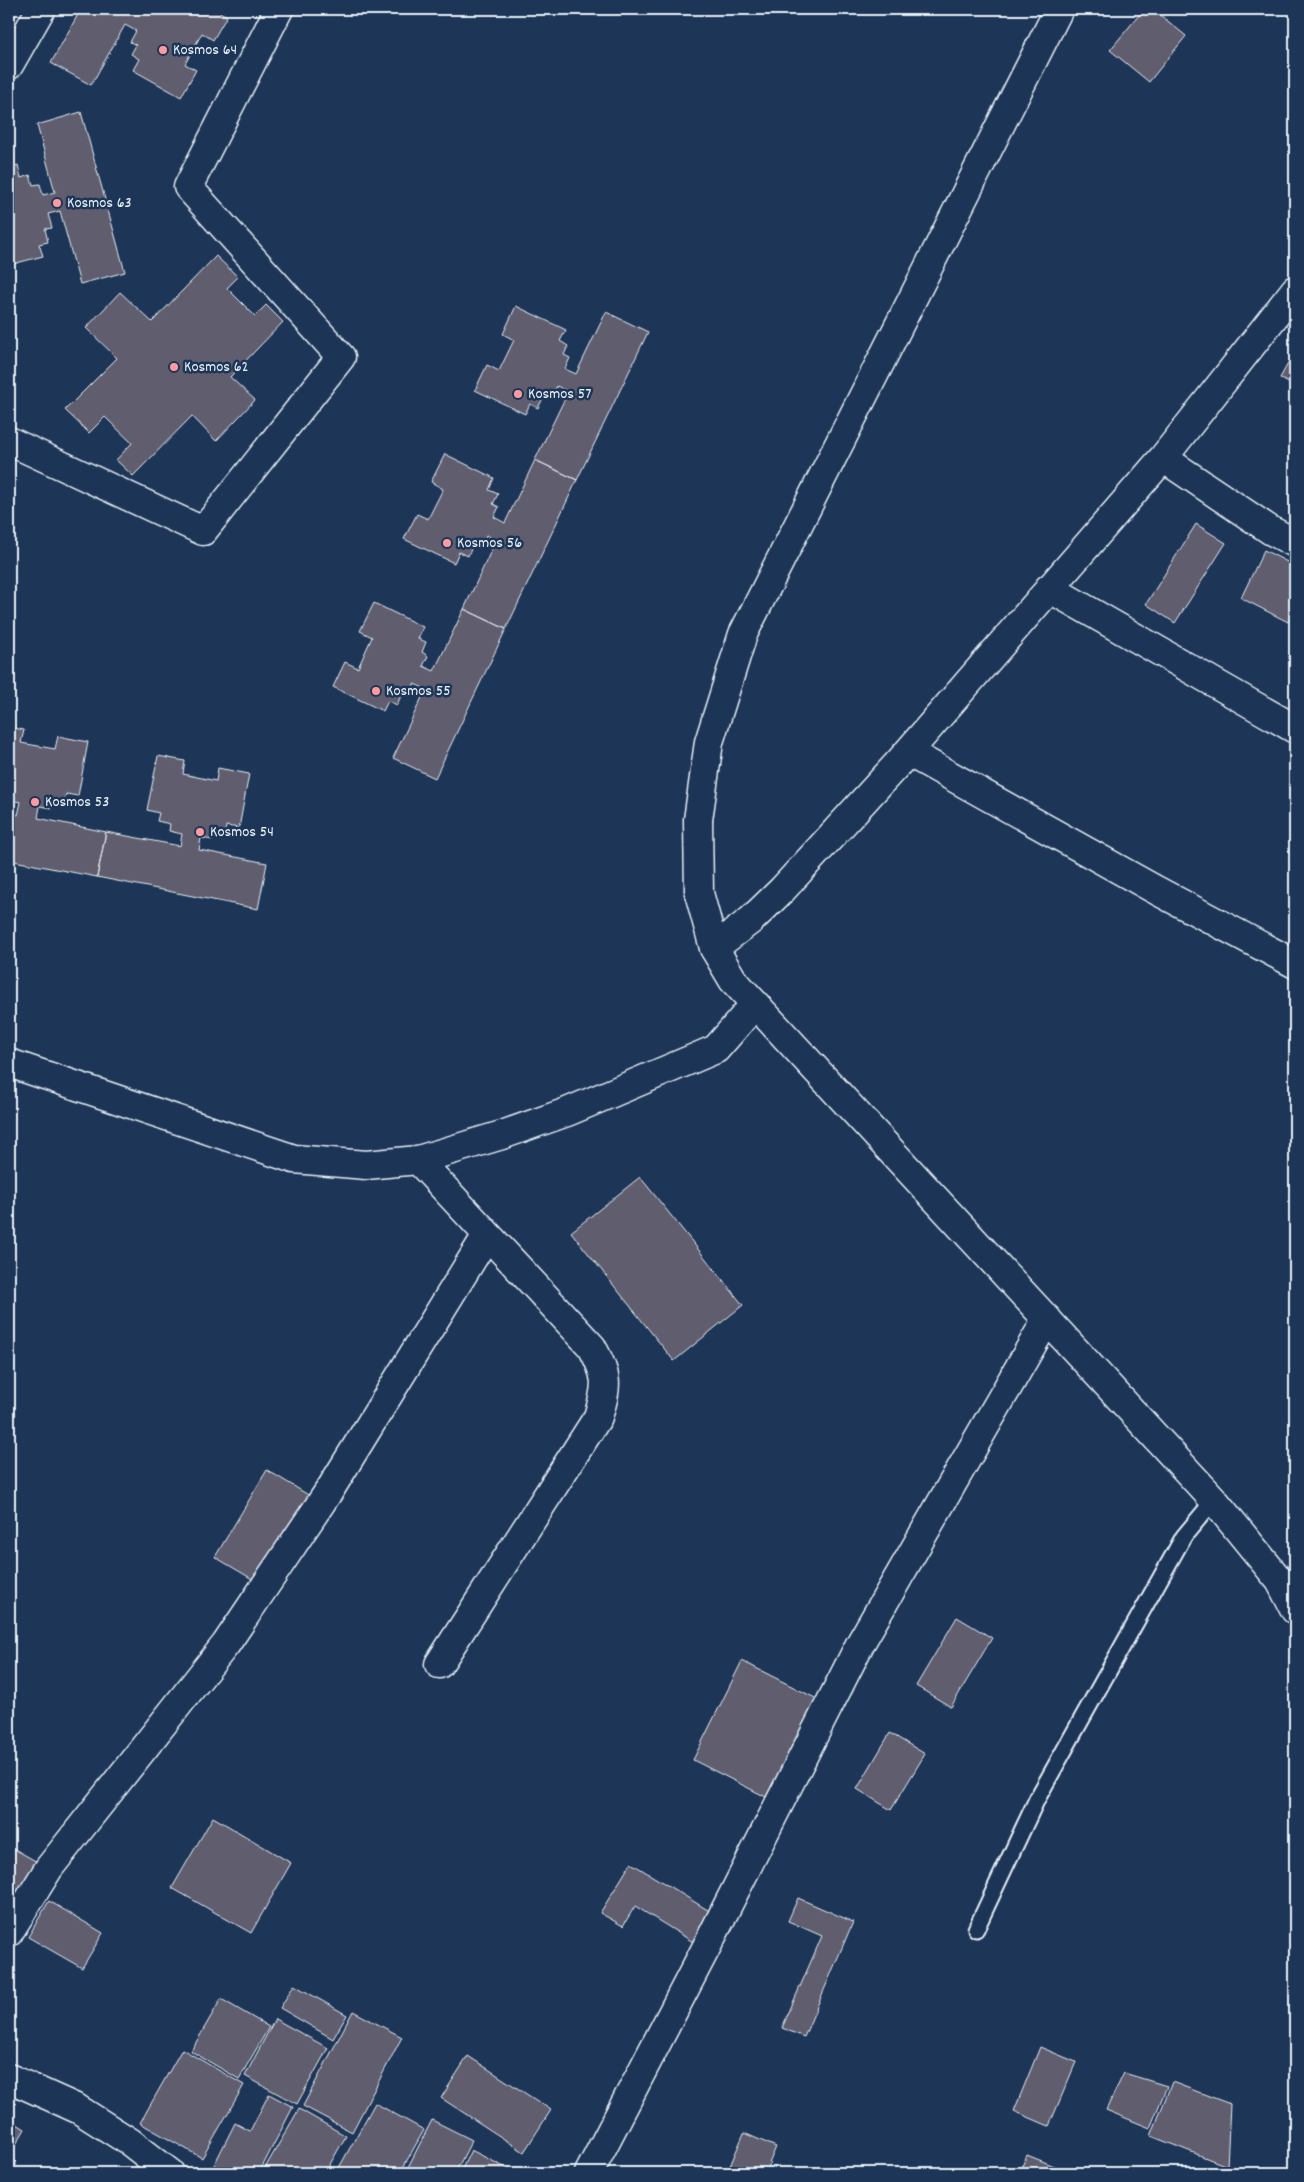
<svg xmlns="http://www.w3.org/2000/svg" width="1304" height="2182" viewBox="0 0 1304 2182" font-family="Dekko,sans-serif">
<style>
.building{fill:#615d6e;stroke:#e8f1f8}
.lines{fill:none;stroke-linecap:round;stroke-linejoin:round}
.service-casing{stroke:#e8f1f8;stroke-width:19}
.minor-casing{stroke:#e8f1f8;stroke-width:31}
.tertiary-casing{stroke:#e8f1f8;stroke-width:31}
.service{stroke:#1d3557;stroke-width:15}
.minor{stroke:#1d3557;stroke-width:28}
.tertiary{stroke:#1d3557;stroke-width:28}
.poi-dot{fill:#ff9aa2;stroke:#1d3557;stroke-width:2}
.labels{text-anchor:middle;dominant-baseline:central;stroke-width:5;stroke-linejoin:round;paint-order:stroke}
.poi-label{font-size:16px;fill:#e8f1f8;stroke:#1d3557;text-anchor:start}
</style>
<rect width="100%" height="100%" fill="#1d3557"/>
<filter id="ink" filterUnits="userSpaceOnUse"><feTurbulence type="fractalNoise" baseFrequency=".02" numOctaves="2"/><feDisplacementMap in="SourceGraphic" scale="10" xChannelSelector="R" yChannelSelector="G"/><feConvolveMatrix kernelMatrix="1 2 1 2 8 2 1 2 1" color-interpolation-filters="sRGB"/></filter>
<g filter="url(#ink)">
<path class="building" d="M81 9H136L146 14 149 9H214L227 16 213 40 202 33 185 64 196 70 181 97 133 70 139 59 131 54 136 45 130 42 136 31 125 25 91 85 51 63Z
M1144 9H1153L1186 36 1149 82 1110 50Z
M81 112 125 272 80 284 60 211 48 214 52 228 45 229 48 242 39 244 43 256 9 265V168L18 165 21 178 30 175 33 185 40 184 43 195 55 192 37 125Z
M216 256 238 277 227 288 255 316 266 305 283 322 230 377 255 400 216 441 192 416 133 476 116 460 132 443 105 417 89 433 65 410 117 358 86 328 120 292 152 322Z
M516 306 566 330 560 341 568 346 564 355 570 358 565 369 576 374 606 312 648 332 577 480 535 460 568 392 557 386 550 399 544 396 538 408 530 404 525 414 475 390 487 365 499 371 514 340 503 334Z
M1295 351V387L1280 378Z
M445 454 494 478 489 490 498 494 493 504 499 507 494 517 505 523 535 460 577 480 506 629 464 609 496 540 486 535 480 548 473 545 468 556 459 552 454 563 404 539 417 514 428 519 443 489 431 482Z
M1196 524 1226 543 1175 623 1146 604Z
M1264 550 1295 566V609L1288 622 1241 598Z
M374 603 423 627 418 639 426 642 422 652 428 656 423 666 434 671 464 609 506 629 435 778 393 758 426 689 414 684 408 696 402 693 397 705 388 701 383 711 333 687 345 662 358 668 372 637 360 631Z
M1295 667V678L1290 675Z
M9 727 24 730 21 743 55 749 58 736 88 742 78 796 66 794 63 803 53 801 52 808 40 806 38 818 106 832 97 877 9 860V813L18 815 21 802 9 800Z
M158 756 185 761 183 774 216 781 218 768 249 774 239 828 226 826 225 835 214 833 213 840 201 838 199 850 267 863 258 909 97 877 106 832 180 846 182 834 169 831 170 824 157 821 159 813 147 810Z
M640 1177 743 1305 674 1361 571 1232Z
M267 1470 310 1496 259 1583 215 1557Z
M957 1617 992 1638 951 1707 916 1686Z
M742 1661 823 1702 774 1801 693 1760Z
M890 1733 925 1754 891 1810 857 1789Z
M213 1817 291 1863 251 1933 172 1888Z
M9 1846 39 1863 9 1906Z
M631 1863 711 1912 693 1942 635 1906 623 1926 600 1913Z
M798 1898 853 1922 804 2037 782 2028 822 1936 788 1921Z
M49 1901 103 1933 82 1968 28 1937Z
M294 1985 347 2015 333 2039 280 2008Z
M221 1999 269 2027 239 2079 191 2051Z
M353 2011 402 2037 352 2132 303 2106Z
M275 2019 328 2048 297 2104 245 2076Z
M1040 2047 1076 2062 1049 2126 1014 2111Z
M182 2049 244 2085 202 2158 140 2123Z
M468 2056 551 2110 524 2152 441 2098Z
M1124 2073 1167 2086 1150 2128 1106 2110Z
M1172 2082 1230 2104 1227 2166 1151 2136Z
M269 2094 293 2107 259 2173H224L213 2167 235 2123 250 2131Z
M375 2103 424 2130 400 2173H336Z
M299 2109 346 2136 325 2173H262Z
M9 2119 25 2129 9 2156Z
M432 2120 472 2140 455 2173H405Z
M744 2133 776 2147 765 2173H727Z
M471 2150 510 2170 508 2173H460Z
M1027 2155 1072 2173H1019Z
M543 2167 556 2173H541Z"/>
<g class="lines">
<defs>
<path id="service" d="M976 1929 1037 1799 1184 1536 1214 1500"/>
<path id="minor" d="M9 65 41 9
M9 441 203 531 341 357 188 187 279 9
M1163 458 1270 530 1295 543
M1049 588 1295 729
M908 752 1154 889 1295 964
M714 948 751 920 782 890 901 760 1163 458 1295 290
M418 1160 592 1347C608 1377 608 1384 598 1417L439 1664
M9 1932 49 1868 226 1644 331 1488 487 1235
M9 2078 78 2109 130 2142 170 2173
M589 2173 705 1950 860 1644 1047 1319"/>
<path id="tertiary" d="M1059 9 743 634 709 742 698 820 699 893 714 948 733 980 1214 1500 1280 1581 1295 1610
M9 1063 294 1159 366 1165 418 1160 502 1135 567 1112 716 1049 755 1004"/>
</defs>
<use href="#service" class="service-casing"/>
<use href="#minor" class="minor-casing"/>
<use href="#tertiary" class="tertiary-casing"/>
<use href="#service" class="service"/>
<use href="#minor" class="minor"/>
<use href="#tertiary" class="tertiary"/>
</g>
</g>
<g class="poi-dot">
<circle cx="163" cy="50" r="5"/>
<circle cx="57" cy="203" r="5"/>
<circle cx="174" cy="367" r="5"/>
<circle cx="518" cy="394" r="5"/>
<circle cx="447" cy="543" r="5"/>
<circle cx="376" cy="691" r="5"/>
<circle cx="35" cy="802" r="5"/>
<circle cx="200" cy="832" r="5"/>
</g>
<g class="labels">
<g class="poi-label">
<text x="173" y="50">Kosmos 64</text>
<text x="67" y="203">Kosmos 63</text>
<text x="184" y="367">Kosmos 62</text>
<text x="528" y="394">Kosmos 57</text>
<text x="457" y="543">Kosmos 56</text>
<text x="386" y="691">Kosmos 55</text>
<text x="45" y="802">Kosmos 53</text>
<text x="210" y="832">Kosmos 54</text>
</g>
</g>
<rect width="1304" height="2182" fill="none" stroke="#1d3557" stroke-width="30"/>
<rect x="15" y="15" width="1274" height="2152" fill="none" stroke="#e8f1f8" stroke-width="2" filter="url(#ink)"/>
</svg>
